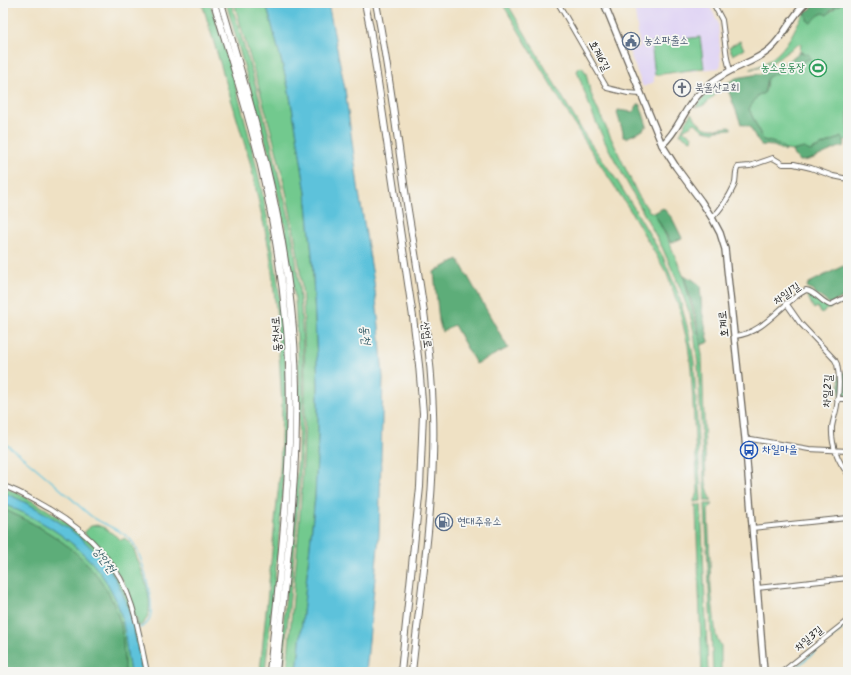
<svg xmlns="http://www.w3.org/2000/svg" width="851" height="675" viewBox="0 0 851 675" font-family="Kalam,'Poor Story',sans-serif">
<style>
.built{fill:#e0d4f4}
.green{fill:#72c98e;stroke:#477255}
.forest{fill:#5dad79;stroke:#3c644a}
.water{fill:#5dc2db;stroke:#3c6f7c}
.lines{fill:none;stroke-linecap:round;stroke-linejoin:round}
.stream{stroke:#5dc2db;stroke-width:1.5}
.minor-casing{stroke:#666157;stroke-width:6}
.tertiary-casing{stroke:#666157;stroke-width:8}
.secondary-casing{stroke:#666157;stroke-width:8}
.minor{stroke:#fff;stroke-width:4}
.tertiary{stroke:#fff;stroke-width:5.5}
.secondary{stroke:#fff;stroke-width:6}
.labels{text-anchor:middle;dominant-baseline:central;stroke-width:3.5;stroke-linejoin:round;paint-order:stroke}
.service-label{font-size:11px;fill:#4e5e75;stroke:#f6f6f2;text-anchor:start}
.street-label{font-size:11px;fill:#1c1c1c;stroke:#f6f6f2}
.leisure-label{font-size:11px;fill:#27864d;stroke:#f6f6f2;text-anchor:end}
.worship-label{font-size:11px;fill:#5b616d;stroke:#f6f6f2;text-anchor:start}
.transit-label{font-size:11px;fill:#164399;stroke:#f6f6f2;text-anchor:start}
.water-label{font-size:12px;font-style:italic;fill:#365e68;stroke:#f6f6f2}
</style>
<rect width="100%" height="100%" fill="#f6f6f2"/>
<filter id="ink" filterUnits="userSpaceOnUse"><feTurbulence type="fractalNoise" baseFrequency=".025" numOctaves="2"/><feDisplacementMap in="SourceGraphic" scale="8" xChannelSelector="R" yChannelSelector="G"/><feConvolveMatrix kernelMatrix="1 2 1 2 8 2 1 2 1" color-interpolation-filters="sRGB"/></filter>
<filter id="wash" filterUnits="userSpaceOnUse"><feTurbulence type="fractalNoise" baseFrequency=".012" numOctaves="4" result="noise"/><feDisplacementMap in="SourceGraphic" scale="16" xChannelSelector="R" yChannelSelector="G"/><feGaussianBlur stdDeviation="0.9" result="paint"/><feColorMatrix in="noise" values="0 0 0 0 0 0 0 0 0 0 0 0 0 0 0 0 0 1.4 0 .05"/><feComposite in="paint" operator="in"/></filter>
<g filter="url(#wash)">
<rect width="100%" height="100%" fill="#efe1c4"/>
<path class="built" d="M663 3H708L718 22 721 64 719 68 654 75V82L643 87 629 51 640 47 634 6Z"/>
<path class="green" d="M202 3H210C254 138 289 278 286 420 284 505 274 588 265 672H260L280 472 282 405 277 319 270 253 250 162Z
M226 3H231C249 61 266 118 279 177 283 194 288 210 291 227 317 374 296 525 283 672H279L298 455 299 379 295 300 285 227 268 150Z
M234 3H266L288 86 296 129 306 193 312 255 318 383V438L315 497 297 672H287C295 562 309 452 304 342 304 316 303 290 299 264 287 175 259 89 234 3Z
M502 3H507L586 137 618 182 634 208 663 257 678 293 689 333 694 362 701 501 694 502V500L698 493 691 368 688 345 679 308 667 274 630 210 581 135Z
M843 3H848V139L844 141 841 137 809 151 804 148 792 151 786 150 779 144 763 140 749 109C751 105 754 98 758 95 761 93 761 95 764 93 768 88 765 82 768 77L811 58 808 54 800 52 801 43C784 52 770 69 750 69 767 65 781 53 790 38 795 30 798 21 805 13L807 15V20L811 23 819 15 823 13 827 15 837 6Z
M700 37 704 68 655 75 651 43Z
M740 41 744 49 733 55 729 47Z
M582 67 586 73 590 91 596 106 638 195 649 211 654 213 670 244 683 275 699 337 702 355 706 483 710 497 712 501H705L698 365 694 332 690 314 678 283 662 247 605 142 592 113 577 71 579 68Z
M713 91 715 95C709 101 703 108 695 107L704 97Z
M691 113C695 117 698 123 702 126 710 132 721 127 731 127V129L716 130 714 132 703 130 695 123 683 130C686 134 690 133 692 137L691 140 684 137 682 134H680Z
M808 291 830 307V309H827L822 313 817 307 814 309C810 303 809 297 805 292Z
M3 487C17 492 29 499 41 506 84 531 114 559 131 606 138 625 141 652 146 672H142C137 645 133 617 122 592 101 543 50 513 3 492Z
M3 504C55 524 108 562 122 618 126 635 126 654 130 672H125C123 657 124 641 121 626 106 565 57 533 3 509Z
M705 504H713L708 510 711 589 716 636 721 646V672H713Z
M694 505H701L708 672H702L696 509Z
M97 525 105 528 121 540 125 538 132 545 134 550C141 569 161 612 140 626H139L124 582 85 534V531L91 526Z"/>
<path class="forest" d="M818 3H841L832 9 827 15 823 13 819 15 811 23 807 20V15L805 13Z
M800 52 808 54 811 58 768 77C765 81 766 88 764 93L758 95 749 109 763 140 779 144 786 150 784 151 774 146 761 145 757 140 750 127 741 124 728 90 725 89 721 91 716 89 736 78 759 74 770 71 781 66Z
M638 104H640L647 126 645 127 643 130 626 138 623 137V132L617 113 618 110 633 112Z
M842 137 845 143 844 146C829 149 813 162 799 161L796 157 794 156 792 151 804 148 810 151Z
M663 208 672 218 682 238 671 243 654 213Z
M458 259 508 348 476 364 454 325 442 332 439 321 434 272Z
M843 266 846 267 848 272V295L830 304 808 288 807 286 809 283Z
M684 276 692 279 700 285 702 311 709 342 701 345 696 318Z
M848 372V398H840L839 375 841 373Z
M3 509C57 533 106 565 121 626 124 641 123 657 125 672H3Z"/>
<path class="water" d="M266 3H328L345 89 359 193 374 282 379 326 383 378 379 536 366 672H297L315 497 318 438V383L312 255 306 193 296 129 288 86Z
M3 492C50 513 101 543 122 592 133 617 137 645 142 672H130C126 654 126 635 122 618 108 562 55 524 3 504Z"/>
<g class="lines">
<path class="stream" d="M3 442C28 460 50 480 73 500 79 506 85 511 91 516 103 525 120 529 130 539 141 550 155 603 150 617 149 623 145 625 140 628
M791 672 848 624"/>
</g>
</g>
<g filter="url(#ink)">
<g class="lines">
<defs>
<path id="minor" d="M558 3 607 88 628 93 641 94
M713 3 722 20 727 58 730 71
M712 218C721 209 729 197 734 186 737 179 734 173 738 167L750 166 773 158 783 164H794L811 168 833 176 848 179
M786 303 800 323 835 360 837 364C840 377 839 393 837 405 836 413 833 420 832 427 831 444 838 461 848 474
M735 336C765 333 781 303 806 290 815 291 821 302 830 305L848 296
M837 399H848
M745 438 809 449 848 451
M3 486C20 491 34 501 49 509 88 532 119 563 132 606 139 628 142 650 147 672
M752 528 848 518
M757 588 848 578
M782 672 848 620"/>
<path id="tertiary" d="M604 3 662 145 676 167 701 201 712 218 720 233 725 249 745 438 764 672
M662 145C679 130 683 110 698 95 707 85 718 77 730 71 743 64 759 59 770 49 785 36 791 16 806 3"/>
<path id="secondary" d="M214 3C231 59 249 114 262 170 274 222 282 275 287 329 296 443 281 558 270 672
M221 3C253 111 284 215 293 329 303 443 287 558 276 672
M365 3 370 28 413 317 419 365 423 413 420 487 401 672
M376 3C389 69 397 137 407 204 418 273 431 342 433 412 436 497 421 587 412 672"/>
</defs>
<use href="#minor" class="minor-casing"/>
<use href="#tertiary" class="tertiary-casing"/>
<use href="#secondary" class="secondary-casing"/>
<use href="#minor" class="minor"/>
<use href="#tertiary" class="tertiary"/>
<use href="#secondary" class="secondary"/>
</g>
</g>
<defs>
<symbol id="civic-ring" viewBox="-11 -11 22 22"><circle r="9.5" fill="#f6f6f2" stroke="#5c6f8a" stroke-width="1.5"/><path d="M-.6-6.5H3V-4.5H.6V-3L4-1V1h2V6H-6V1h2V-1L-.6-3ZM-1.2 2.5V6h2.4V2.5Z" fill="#5c6f8a"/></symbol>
<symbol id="stadium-ring" viewBox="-11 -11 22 22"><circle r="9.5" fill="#f6f6f2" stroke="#2e9e5b" stroke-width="1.5"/><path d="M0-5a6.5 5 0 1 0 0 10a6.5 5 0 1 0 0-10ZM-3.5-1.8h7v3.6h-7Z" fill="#2e9e5b"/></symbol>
<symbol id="church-ring" viewBox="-11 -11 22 22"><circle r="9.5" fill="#f6f6f2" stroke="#6b7280" stroke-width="1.5"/><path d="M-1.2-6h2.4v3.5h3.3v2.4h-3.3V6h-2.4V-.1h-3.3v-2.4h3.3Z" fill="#6b7280"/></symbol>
<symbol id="bus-ring" viewBox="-11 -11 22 22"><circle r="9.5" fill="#f6f6f2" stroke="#1a4fb4" stroke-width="1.5"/><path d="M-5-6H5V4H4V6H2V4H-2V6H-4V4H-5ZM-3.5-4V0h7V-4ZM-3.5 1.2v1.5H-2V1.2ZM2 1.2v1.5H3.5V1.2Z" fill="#1a4fb4"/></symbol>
<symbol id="fuel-ring" viewBox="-11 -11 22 22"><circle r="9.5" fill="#f6f6f2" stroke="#5c6f8a" stroke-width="1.5"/><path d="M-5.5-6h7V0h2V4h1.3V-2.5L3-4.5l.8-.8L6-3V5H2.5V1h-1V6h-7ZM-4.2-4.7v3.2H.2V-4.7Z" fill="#5c6f8a"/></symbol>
</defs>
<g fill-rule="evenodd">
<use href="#civic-ring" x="621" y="31" width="20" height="20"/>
<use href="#stadium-ring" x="808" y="58" width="20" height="20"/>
<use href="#church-ring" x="672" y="78" width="20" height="20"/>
<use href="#bus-ring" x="739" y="440" width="20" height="20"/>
<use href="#fuel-ring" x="434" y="512" width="20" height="20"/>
</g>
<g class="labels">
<g class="service-label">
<text x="644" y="41">농소파출소</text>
<text x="457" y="522">현대주유소</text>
</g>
<g class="street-label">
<text transform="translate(599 56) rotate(62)">호계6길</text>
<text transform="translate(787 294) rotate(-35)">차일1길</text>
<text transform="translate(724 324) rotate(-96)">호계로</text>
<text transform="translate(277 334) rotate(-94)">동천서로</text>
<text transform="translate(426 335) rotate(83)">산업로</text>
<text transform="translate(828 391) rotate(-86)">차일2길</text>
<text transform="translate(809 639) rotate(-39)">차일3길</text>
</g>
<g class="leisure-label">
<text x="805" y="68">농소운동장</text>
</g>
<g class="worship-label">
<text x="695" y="88">북울산교회</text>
</g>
<g class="transit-label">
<text x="762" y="450">차일마을</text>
</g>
<g class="water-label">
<text transform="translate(365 335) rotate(83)">동천</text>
<text transform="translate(104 560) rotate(53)">상안천</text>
</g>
</g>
<rect width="851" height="675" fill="none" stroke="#f6f6f2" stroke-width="16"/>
</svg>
